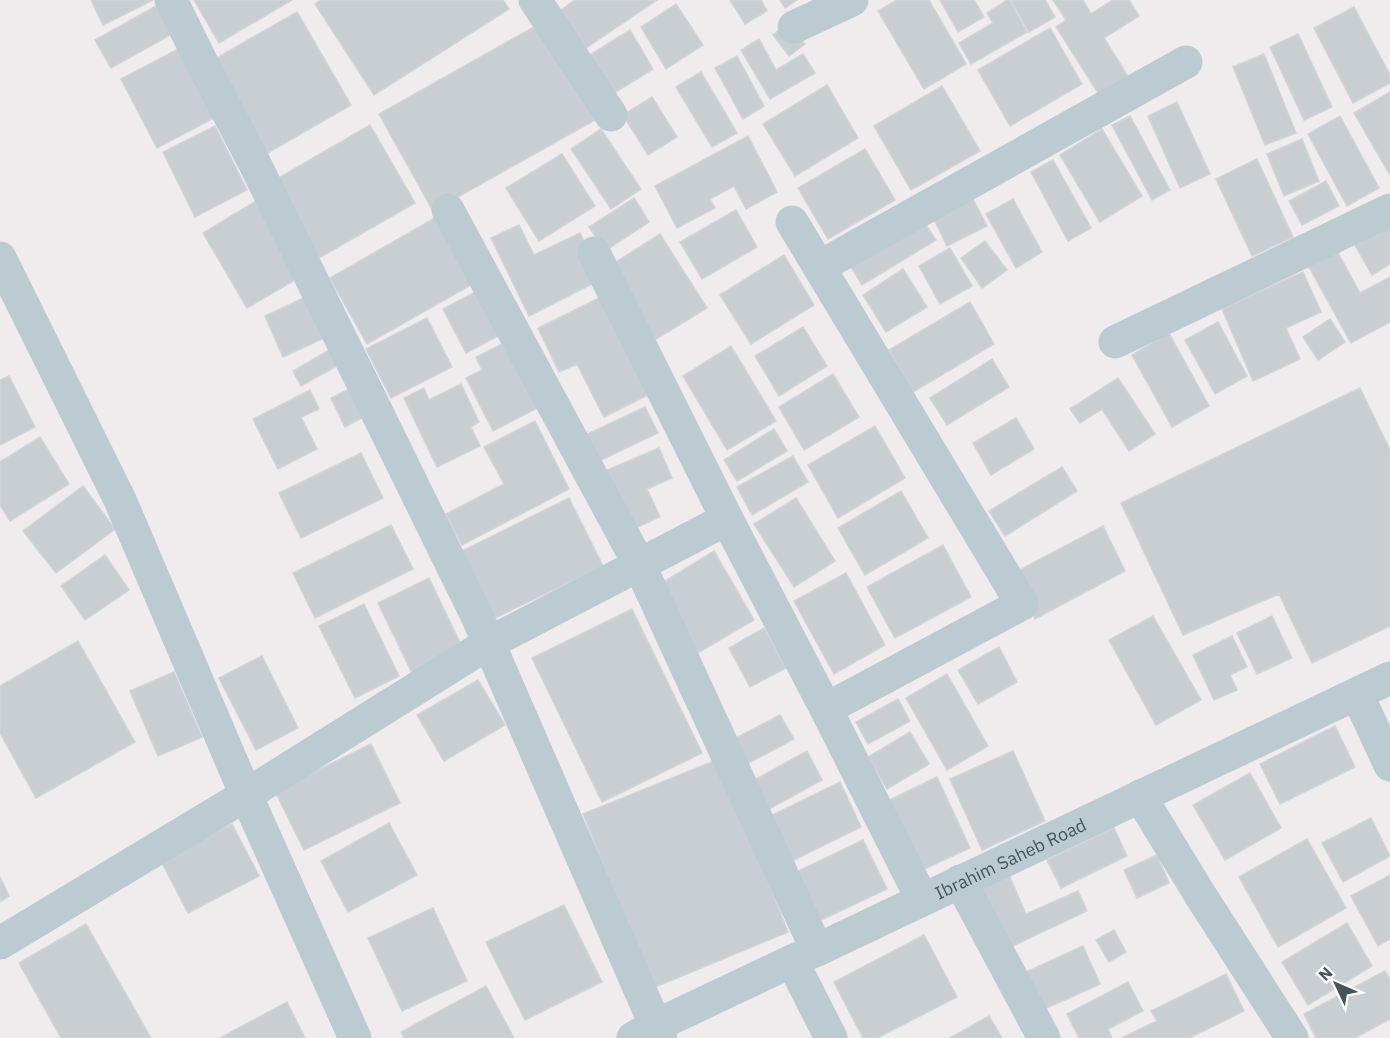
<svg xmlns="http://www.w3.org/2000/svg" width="1390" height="1038" viewBox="0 0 1390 1038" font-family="'IBM Plex Sans',sans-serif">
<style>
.building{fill:#c8ced2;stroke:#d0d4d9;stroke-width:1.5}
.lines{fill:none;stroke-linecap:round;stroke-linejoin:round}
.minor{stroke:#bbcbd1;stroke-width:33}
.labels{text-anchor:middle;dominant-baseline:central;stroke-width:6;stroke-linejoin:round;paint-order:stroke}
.street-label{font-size:18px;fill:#43555b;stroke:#fff}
</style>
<rect width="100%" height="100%" fill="#f0eced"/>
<path class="building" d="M91 0H153L103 25Z
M194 0H292L219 43Z
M321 0H503L509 9 374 95 315 4Z
M575 0H657L586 48 560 11Z
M730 0H761L767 11 745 24Z
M780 0H797L785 8Z
M897 0H929L966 64 924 89 878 11Z
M940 0H974L984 17 958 32Z
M1007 0H1009L1027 32 971 64 959 43 993 23 987 13Z
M1011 0H1045L1055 17 1029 32Z
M1053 0H1083L1091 14 1113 0H1129L1139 16 1104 38 1129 78 1100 96 1056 27 1066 20Z
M676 4 703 45 666 69 641 27Z
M156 6 172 34 111 68 95 40Z
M1354 7 1390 75V83L1353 103 1314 28Z
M297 12 351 105 259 158 206 64Z
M541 23 595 120 433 211 379 114Z
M788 23 805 44 789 56 773 35Z
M1050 28 1082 84 1010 126 978 70Z
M630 30 653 69 608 97 585 58Z
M1298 34 1332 107 1304 120 1270 47Z
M759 39 776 70 803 54 815 73 770 99 741 50Z
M180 48 216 117 157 148 121 79Z
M1264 54 1296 133 1265 145 1233 67Z
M737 56 764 106 743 119 715 68Z
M701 72 737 133 712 147 676 87Z
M827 85 858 138 795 176 763 124Z
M942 86 980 151 911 190 874 126Z
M1390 92V175L1354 113Z
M652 97 677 137 648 155 623 115Z
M1177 102 1210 174 1180 188 1148 116Z
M1130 116 1170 190 1152 200 1112 125Z
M1340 116 1379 188 1347 206 1308 134Z
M370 125 415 203 319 258 275 180Z
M215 126 247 190 195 217 163 152Z
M601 129 641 189 611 209 571 149Z
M1102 129 1142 196 1100 222 1060 155Z
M748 136 777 192 746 209 734 186 710 199 715 208 677 228 655 186Z
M1302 139 1319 181 1284 196 1267 154Z
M865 149 895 200 828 239 798 188Z
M562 154 595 206 539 241 506 188Z
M1257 159 1293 237 1252 256 1216 179Z
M1053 160 1091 228 1068 241 1031 172Z
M1326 181 1339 206 1302 225 1289 201Z
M972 197 987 226 947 246 933 217Z
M634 198 649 222 605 251 589 227Z
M1013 199 1042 252 1016 268 986 214Z
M258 200 302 276 247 308 203 233Z
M736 210 757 247 702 279 680 242Z
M440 215 478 281 367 344 330 278Z
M921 217 936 240 862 285 848 262Z
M1390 221V264L1372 275 1352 240Z
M519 225 534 255 580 233 602 279 529 316 491 238Z
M660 234 707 308 653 341 608 267Z
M985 241 1007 270 982 288 961 258Z
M950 248 972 286 940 304 919 266Z
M1337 251 1360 293 1390 277V322L1351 343 1309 267Z
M784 255 814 305 751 344 720 295Z
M903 269 927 307 886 332 863 295Z
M1303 272 1321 312 1286 328 1300 359 1253 381 1222 309Z
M479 290 502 334 466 353 443 309Z
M312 294 331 335 283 357 265 316Z
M603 296 650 394 604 417 577 364 559 372 538 328Z
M970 302 994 344 913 392 889 350Z
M427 318 452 367 391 398 366 349Z
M1330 319 1345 342 1318 360 1303 337Z
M1218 322 1247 376 1215 394 1185 340Z
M803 327 827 366 779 396 755 356Z
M1169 333 1209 406 1172 427 1132 355Z
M506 342 541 406 493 431 466 378 482 370 476 357Z
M338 345 346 361 301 386 293 371Z
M731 346 776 421 727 450 683 376Z
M992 359 1009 387 947 425 930 398Z
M833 374 859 417 804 450 779 407Z
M9 376 35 427 0 445V380Z
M1118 378 1155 434 1129 451 1102 409 1080 423 1070 409Z
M461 384 479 422 471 427 480 446 437 467 404 398 424 388 429 400Z
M355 386 369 414 345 427 331 398Z
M1360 388 1390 450V626L1312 663 1279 594 1183 635 1121 503Z
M310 390 319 409 301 417 317 449 278 469 253 419Z
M645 407 658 433 597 462 585 435Z
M1016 418 1034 449 991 475 973 443Z
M535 421 569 489 462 545 446 514 504 484 484 447Z
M875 426 905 478 838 518 808 465Z
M774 429 787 451 737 481 724 460Z
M40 437 69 484 10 521 0 505V462Z
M659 448 672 478 647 489 660 517 629 531 603 472Z
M361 453 383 498 301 538 279 493Z
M793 456 808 482 752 515 737 487Z
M1062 467 1077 491 1005 536 989 511Z
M83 486 115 529 56 573 23 531Z
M901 491 928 538 865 575 838 528Z
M569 498 603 566 493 619 460 552Z
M796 498 835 561 794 587 754 524Z
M391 525 413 569 315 618 293 573Z
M1103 526 1125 571 1035 619 1012 574Z
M943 545 971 597 895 638 867 587Z
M714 551 754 620 696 654 657 586Z
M105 555 129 590 85 620 61 586Z
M846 573 885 645 834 674 794 601Z
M429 578 462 647 412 673 378 603Z
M364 604 399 676 355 698 319 626Z
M632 609 702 753 602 802 532 658Z
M1153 616 1201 700 1156 725 1109 640Z
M1272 616 1292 658 1257 674 1237 633Z
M764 628 786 668 750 687 729 648Z
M1232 636 1247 667 1230 675 1237 690 1214 700 1193 655Z
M78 641 135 742 36 798 0 733V686Z
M999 647 1017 682 978 704 958 670Z
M262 656 298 728 256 750 219 678Z
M174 672 202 737 158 756 130 691Z
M947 674 988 746 947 770 906 698Z
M478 680 505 725 444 761 417 715Z
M898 699 910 721 868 744 856 722Z
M780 715 794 739 739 768 726 743Z
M1335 726 1355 767 1280 804 1260 764Z
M910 732 929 764 887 789 868 757Z
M371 744 400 803 304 850 275 791Z
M807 751 822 780 762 813 747 784Z
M1013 751 1045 821 982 850 950 779Z
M719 759 788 932 653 988 583 814Z
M1250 773 1281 828 1225 860 1193 805Z
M937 777 970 848 918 872 885 802Z
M840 782 861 827 786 864 764 819Z
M1371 818 1390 856 1343 882 1322 843Z
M389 823 417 875 348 912 321 861Z
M232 824 259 876 188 913 161 861Z
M1114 828 1127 856 1061 888 1047 860Z
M1307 839 1346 908 1278 947 1239 877Z
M863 840 887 889 817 922 794 873Z
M1157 855 1169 883 1137 898 1124 870Z
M1009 875 1026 914 1078 891 1087 911 1006 949 979 890Z
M1390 875V939L1378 946 1351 896Z
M0 877 9 896 0 902Z
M564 905 602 982 525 1020 486 942Z
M433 908 467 981 402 1011 368 938Z
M1347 923 1372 966 1308 1005 1282 962Z
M86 924 151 1038H61L19 963Z
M1114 930 1126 952 1109 962 1096 940Z
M924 935 957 997 877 1038H863L834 982Z
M1083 946 1100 984 1040 1011 1024 973Z
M1385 971 1390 979V1019L1355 1038H1316L1304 1014Z
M1226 974 1244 1011 1189 1038H1124L1123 1037 1130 1034 1157 1021 1151 1011Z
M1128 982 1143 1011 1108 1029 1112 1038H1079L1067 1014Z
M486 986 514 1038H404L401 1032Z
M287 1002 305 1038H220Z
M989 1016 1002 1038H950Z"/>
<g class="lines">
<g class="minor">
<path d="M171 0 203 65 254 162 476 614 661 1038"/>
<path d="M535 0 611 115"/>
<path d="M794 27 852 0"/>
<path d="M448 210 639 564 817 950"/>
<path d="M792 222 1022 604 826 709"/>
<path d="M594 253 727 519"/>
<path d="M0 258 120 500 246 795 355 1038"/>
<path d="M819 267 1186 62"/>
<path d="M1115 342 1390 210"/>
<path d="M1357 694 1390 765"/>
<path d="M1140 796 1199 893 1292 1038"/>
<path d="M960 881 1044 1038"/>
<path d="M0 943 246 795 489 643 727 519 826 709 922 899"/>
<path d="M792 961 831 1038"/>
<path id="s1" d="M633 1038 655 1026 792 961 817 950 1390 678"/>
</g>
</g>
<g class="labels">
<g class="street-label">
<text stroke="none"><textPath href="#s1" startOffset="418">Ibrahim Saheb Road</textPath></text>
</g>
</g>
<g transform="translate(1336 984) rotate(314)" stroke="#ffffff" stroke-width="4.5" paint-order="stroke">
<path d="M0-4.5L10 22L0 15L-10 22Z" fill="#43555b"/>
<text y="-9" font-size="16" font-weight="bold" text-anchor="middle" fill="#43555b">N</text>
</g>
</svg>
